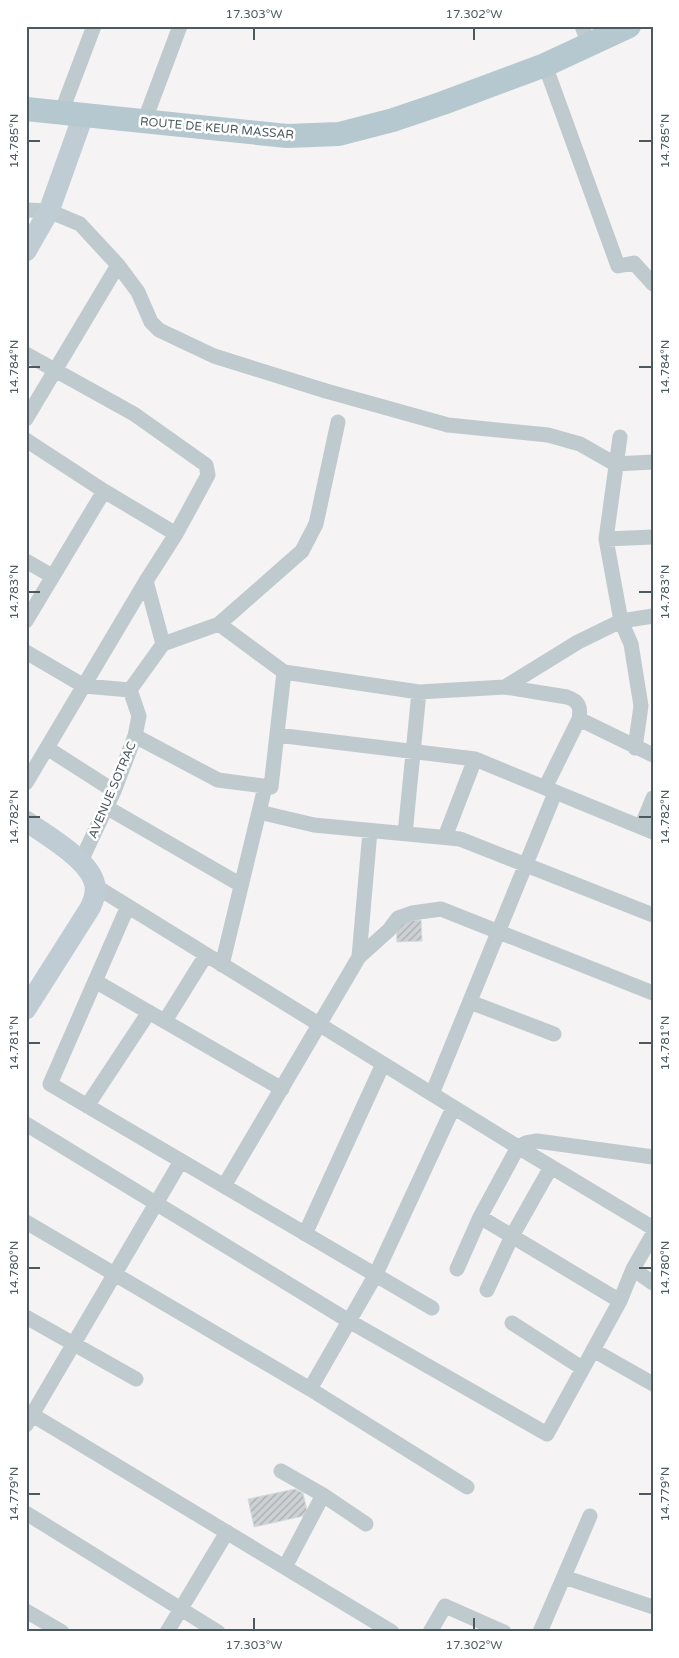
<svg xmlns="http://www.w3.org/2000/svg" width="679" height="1658" viewBox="0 0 679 1658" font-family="'Varela Round',sans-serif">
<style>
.building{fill:url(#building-hatch);stroke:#d7dadd}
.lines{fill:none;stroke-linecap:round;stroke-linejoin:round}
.street{stroke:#bfcace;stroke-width:15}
.secondary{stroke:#c0ccd3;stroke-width:21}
.primary{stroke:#b5c7cf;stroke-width:24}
.ticks{fill:none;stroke:#4b5a5f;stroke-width:2}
.labels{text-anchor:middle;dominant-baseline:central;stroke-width:5;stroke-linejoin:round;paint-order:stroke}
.street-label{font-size:12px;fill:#4b5a5f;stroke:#fff}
.neatline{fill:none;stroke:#4b5a5f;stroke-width:2}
.ticks-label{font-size:12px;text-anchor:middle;fill:#4b5a5f}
</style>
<defs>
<pattern id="building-hatch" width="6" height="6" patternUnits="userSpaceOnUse" patternTransform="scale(1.25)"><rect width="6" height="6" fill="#cdd1d4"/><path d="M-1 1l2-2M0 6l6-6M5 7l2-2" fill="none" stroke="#a8adaf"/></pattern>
</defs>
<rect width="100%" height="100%" fill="#f5f3f3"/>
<path class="building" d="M421 920 422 941 397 942 396 921Z
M295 1489 303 1493 308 1515 254 1527 248 1499Z"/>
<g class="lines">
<path class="street" d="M582 26 589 45
M545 65 618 266 634 263 653 284
M61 113 94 26
M144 122 180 26
M26 210 49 211 80 224 118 265 138 292 151 322 159 330 214 356 326 391 448 425 548 435 580 444 615 464 653 462
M26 354 134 414 206 465 208 475 176 534 146 581 26 783
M26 419 118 265
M620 437 606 539 621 621 631 644 641 706 635 748
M26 440 104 491 176 534
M606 539 653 537
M26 561 52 576
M146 581 163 644
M26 621 104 491
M219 624 284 672 419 692 505 687 567 697C579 701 581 707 579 719L545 788
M26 652 84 686 130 690
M505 687 578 642 621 621 653 616
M130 690 163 644 219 624 302 551 316 524 338 422
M579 719 653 755
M277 735 475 759 653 832
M135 736 218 780 271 787 284 672
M47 748 114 791
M106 807 241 885
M259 812 314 825 460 839 653 915
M641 827 653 798
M405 834 419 692
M445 837 475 759
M81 861 114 791 135 736 139 716 130 690
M95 886 518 1147 653 1228
M128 906 50 1084 432 1308
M359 957 370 831
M222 965 265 787
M95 981 282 1089
M470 1002 554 1034
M165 1021 206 955
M432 1094 555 793
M87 1106 149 1012
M26 1124 349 1321 547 1434 620 1301 633 1269 653 1234
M224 1186 359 957 389 930 398 918 412 913 441 909 653 993
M480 1217 620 1301
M26 1222 310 1389 467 1487
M305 1234 383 1064
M457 1269 480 1217 518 1147 526 1143 537 1141 653 1157
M633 1269 653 1283
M487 1290 512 1236 551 1167
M26 1317 136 1379
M512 1323 582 1368
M593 1350 653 1384
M310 1389 375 1276 453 1108
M26 1411 392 1632
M26 1425 181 1161
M281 1471 323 1495 366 1524
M26 1513 218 1632
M285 1567 323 1495
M564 1577 653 1607
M26 1611 62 1632
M167 1632 227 1532
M430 1632 445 1606 504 1632
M540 1632 590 1516"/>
<path class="secondary" d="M26 251 49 211 83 116
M26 821C46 835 92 861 95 886 96 893 93 902 90 908L26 1009"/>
<path class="primary" d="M26 109 287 136 339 134 393 120 443 103 545 65 629 26"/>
</g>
<path class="ticks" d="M254 28V40M474 28V40M28 141H40M639 141H652M28 367H40M639 367H652M28 592H40M639 592H652M28 817H40M639 817H652M28 1043H40M639 1043H652M28 1268H40M639 1268H652M28 1494H40M639 1494H652M254 1618V1630M474 1618V1630"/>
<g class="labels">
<g class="street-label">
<text transform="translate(217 128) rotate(5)">ROUTE DE KEUR MASSAR</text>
<text transform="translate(112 790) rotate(-67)">AVENUE SOTRAC</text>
</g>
</g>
<rect width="679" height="1658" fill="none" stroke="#ffffff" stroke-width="55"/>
<rect x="28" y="28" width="624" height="1602" class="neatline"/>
<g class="ticks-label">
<text x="254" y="18">17.303°W</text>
<text x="474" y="18">17.302°W</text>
<text transform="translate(14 141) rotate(-90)" y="4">14.785°N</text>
<text transform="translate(665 141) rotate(-90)" y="4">14.785°N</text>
<text transform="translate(14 367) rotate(-90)" y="4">14.784°N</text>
<text transform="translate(665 367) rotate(-90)" y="4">14.784°N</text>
<text transform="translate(14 592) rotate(-90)" y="4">14.783°N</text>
<text transform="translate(665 592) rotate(-90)" y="4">14.783°N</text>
<text transform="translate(14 817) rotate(-90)" y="4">14.782°N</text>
<text transform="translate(665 817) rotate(-90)" y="4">14.782°N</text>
<text transform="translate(14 1043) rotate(-90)" y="4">14.781°N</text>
<text transform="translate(665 1043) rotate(-90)" y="4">14.781°N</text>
<text transform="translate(14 1268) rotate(-90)" y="4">14.780°N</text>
<text transform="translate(665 1268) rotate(-90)" y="4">14.780°N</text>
<text transform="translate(14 1494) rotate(-90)" y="4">14.779°N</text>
<text transform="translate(665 1494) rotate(-90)" y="4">14.779°N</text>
<text x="254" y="1649">17.303°W</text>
<text x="474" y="1649">17.302°W</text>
</g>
</svg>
